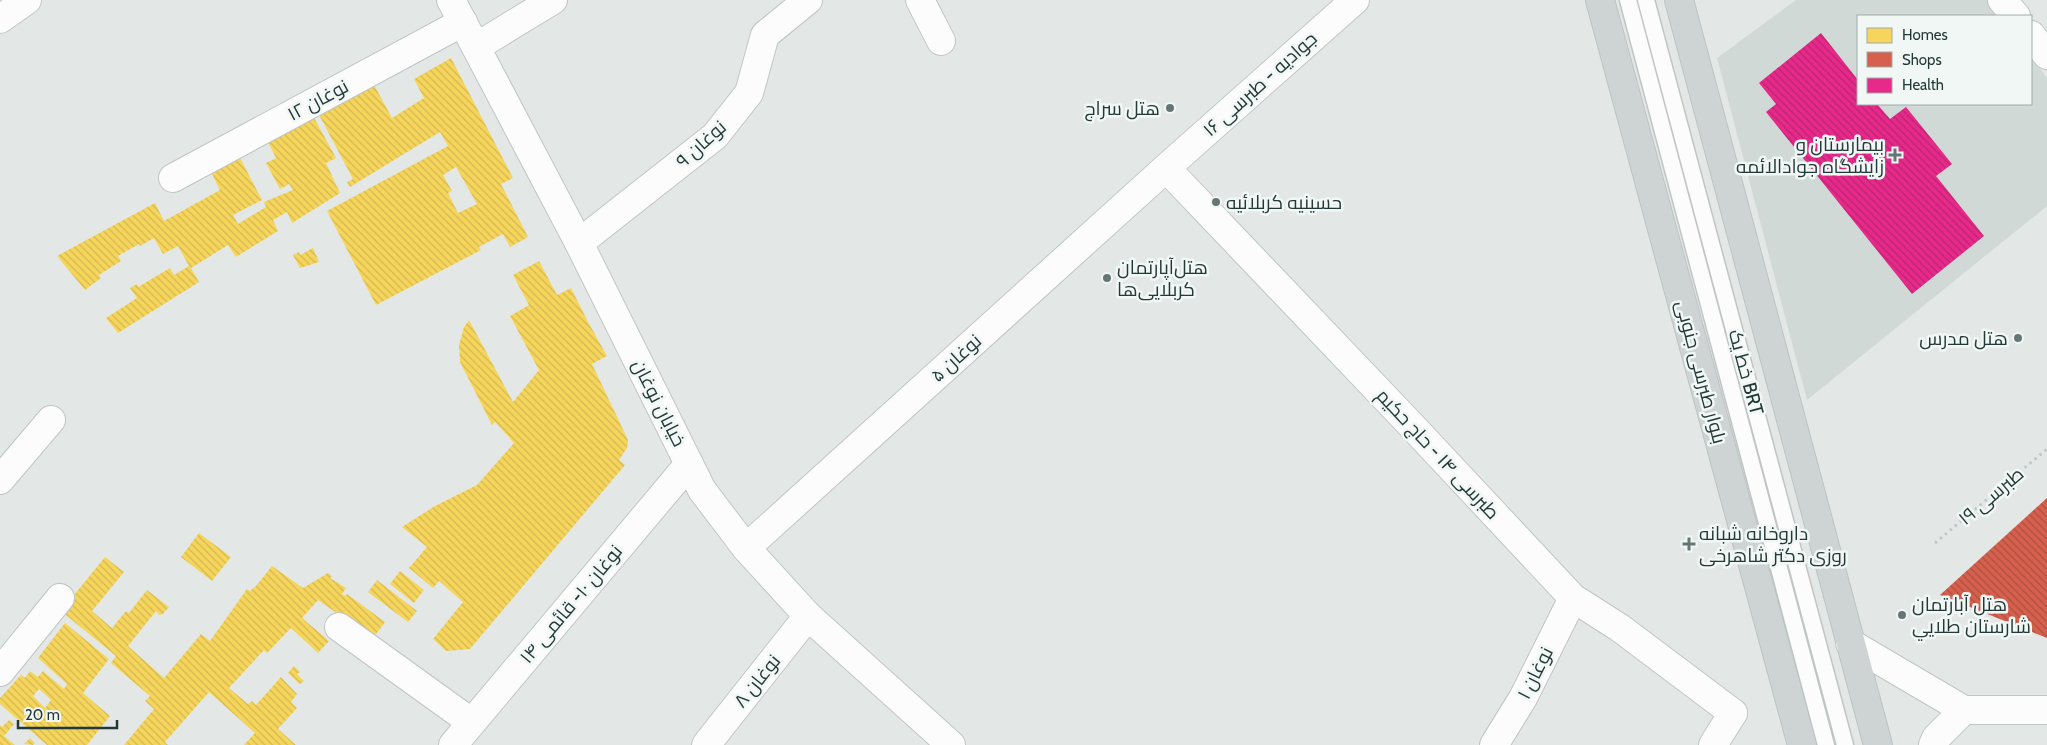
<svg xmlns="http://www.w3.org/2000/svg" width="2047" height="745" viewBox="0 0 2047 745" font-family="Cabin,Cairo,sans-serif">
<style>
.built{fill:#d1d9d7}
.homes{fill:url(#homes-back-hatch);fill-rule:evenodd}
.shops{fill:url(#shops-back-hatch)}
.health{fill:url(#health-back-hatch)}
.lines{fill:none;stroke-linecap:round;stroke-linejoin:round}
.lane-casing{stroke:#c0c5c4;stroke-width:19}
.street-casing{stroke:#c0c5c4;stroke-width:30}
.secondary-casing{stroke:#c0c6c4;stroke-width:30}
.primary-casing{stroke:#bcc4c3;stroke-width:30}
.path{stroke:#c0c8c7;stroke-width:3;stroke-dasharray:2.5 4;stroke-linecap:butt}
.lane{stroke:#fbfcfb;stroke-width:16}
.street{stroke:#fbfcfb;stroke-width:28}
.secondary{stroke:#fbfcfb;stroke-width:28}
.primary{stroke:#ced4d3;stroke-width:28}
.poi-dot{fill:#667675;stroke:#f1f7f5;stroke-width:2}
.labels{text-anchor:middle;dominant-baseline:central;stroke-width:5;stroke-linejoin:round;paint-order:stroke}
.street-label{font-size:19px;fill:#233938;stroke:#f1f7f5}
.poi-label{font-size:19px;fill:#233938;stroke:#f1f7f5;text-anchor:start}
</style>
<defs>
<pattern id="homes-back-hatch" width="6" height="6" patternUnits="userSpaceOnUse" patternTransform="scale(1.25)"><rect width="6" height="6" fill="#f6d55c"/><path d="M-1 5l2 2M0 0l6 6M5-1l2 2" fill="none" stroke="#d3b851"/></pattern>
<pattern id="shops-back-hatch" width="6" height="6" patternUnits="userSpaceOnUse" patternTransform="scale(1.25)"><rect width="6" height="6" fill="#d6604d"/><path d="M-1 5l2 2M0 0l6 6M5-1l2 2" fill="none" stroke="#ad5041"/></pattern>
<pattern id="health-back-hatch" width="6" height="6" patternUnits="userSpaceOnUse" patternTransform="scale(1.25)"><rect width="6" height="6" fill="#e7298a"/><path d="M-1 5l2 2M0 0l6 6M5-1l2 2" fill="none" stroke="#bb2472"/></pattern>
</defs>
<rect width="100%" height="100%" fill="#e3e8e7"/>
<path class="built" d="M1796 0H1988L2001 16H1858V104H2031V56L2047 78V206L1807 400 1717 58Z"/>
<path class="homes" d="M451 58 513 178 501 184 528 237 510 247 503 234 479 247 481 250 376 305 327 211 448 146 440 132 350 187 347 182 353 179 317 111 372 81 392 118 424 98 414 79ZM456 167 477 204 458 213 448 193 452 191 443 175Z
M312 114 336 158 326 163 340 193 292 223 287 212 273 220 278 231 236 257 228 245 191 268 199 282 118 333 106 318 137 298 130 288 137 284 138 287 170 268 174 275 189 266 178 246 163 254 154 238 140 246 139 244 118 256 121 261 99 275 101 278 85 290 57 256 155 203 164 221 220 190 210 170 238 154 262 200 233 215 238 224 266 207 264 202 293 190 289 184 280 189 266 163 276 158 267 140Z
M313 248 319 262 300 268 293 255 299 252 300 255Z
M539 261 557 295 571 288 588 322 607 356 592 364 628 440 627 448 619 460 625 465 470 649 446 651 433 639 463 602 439 581 433 588 409 568 427 547 402 527 435 506 477 485 514 443 495 422 492 425 460 362 459 345 464 327 469 320 513 402 539 370 510 316 529 305 513 275Z
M199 533 231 557 212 581 181 557Z
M105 557 124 572 92 611 112 628 126 611 129 613 147 590 169 607 163 614 159 615 156 611 128 646 164 678 201 634 210 641 247 589 250 591 256 586 272 566 303 588 328 573 332 576 330 578 346 588 342 594 345 596 347 594 385 622 374 637 345 619 318 600 302 618 329 641 318 653 291 628 267 653 264 650 229 688 248 704 252 701 256 705 281 677 297 694 291 702 297 708 278 729 296 745H244L255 733 209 692 165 742 168 745H124L154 709 145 701 150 696 111 663 116 656 61 611Z
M400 571 424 590 414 603 390 584Z
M377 580 417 611 408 622 368 592Z
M65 623 109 659 83 693 110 716 87 745H47L0 704V698L21 675 25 678 30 671 38 677 43 671 64 689 67 684 38 658ZM39 689 51 700 45 708 33 696Z
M294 666 300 672 297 674 304 681 300 684 288 673Z
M9 720 14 724 4 736 15 745H0V725L2 727Z
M30 738 35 743 33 745 24 744Z"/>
<path class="shops" d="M2047 498V638L1940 595Z"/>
<path class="health" d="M1821 33 1858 80V104H1877L1890 119 1906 107 1952 164 1936 176 1984 236 1912 294 1766 112 1776 104 1759 83Z"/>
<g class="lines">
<defs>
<path id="lane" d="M1628 0 1826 745
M1646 0 1845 745"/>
<path id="street" d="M920 0 941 41
M2002 0 2016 16
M0 19 27 0
M2031 35 2047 55
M476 47 553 0
M1166 168 1412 426 1573 598 1620 628 1733 713
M173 178 463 22
M579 243 715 136 749 93 765 35 808 0
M0 480 51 420
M746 548 1166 168 1355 0
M339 627 471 722
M0 672 60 598
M453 745 689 464
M706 745 808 616
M1494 745 1523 698 1573 598"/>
<path id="secondary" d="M451 0 579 243 702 490 746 548 808 616 951 745
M1850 643 1964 710H2047
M1713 745 1733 713
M1933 745 1936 738 1964 710"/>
<path id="primary" d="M1600 0 1802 745
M1679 0 1878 745"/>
</defs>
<use href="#lane" class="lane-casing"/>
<use href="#street" class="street-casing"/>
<use href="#secondary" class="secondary-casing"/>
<use href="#primary" class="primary-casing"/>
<path class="path" d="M1935 543 2047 449"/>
<use href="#lane" class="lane"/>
<use href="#street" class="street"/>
<use href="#secondary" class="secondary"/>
<use href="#primary" class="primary"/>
</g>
<g class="poi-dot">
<circle cx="1170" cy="108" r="5"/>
<path d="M1892.5 147.5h5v5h5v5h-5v5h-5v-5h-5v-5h5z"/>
<circle cx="1216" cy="202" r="5"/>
<circle cx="1107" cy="278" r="5"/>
<circle cx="2018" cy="338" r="5"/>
<path d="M1686.5 536.5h5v5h5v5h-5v5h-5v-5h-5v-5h5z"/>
<circle cx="1902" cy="615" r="5"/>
</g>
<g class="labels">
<g class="street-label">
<text transform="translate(1260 84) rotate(-42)">جوادیه - طبرسی ۱۶</text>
<text transform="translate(318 100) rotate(-28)">نوغان ۱۲</text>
<text transform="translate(701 144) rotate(-42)">نوغان ۹</text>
<text transform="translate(956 358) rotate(-42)">نوغان ۵</text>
<text transform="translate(1701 372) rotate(75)">بلوار طبرسی جنوبی</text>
<text transform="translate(1746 372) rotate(75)">خط یک BRT</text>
<text transform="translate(659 403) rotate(63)">خیابان نوغان</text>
<text transform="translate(1438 454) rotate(47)">طبرسی ۱۴ - حاج حکیم</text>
<text transform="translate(1991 496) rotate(-40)">طبرسی ۱۹</text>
<text transform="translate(571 604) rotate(-50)">نوغان ۱۰- قائمی ۱۴</text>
<text transform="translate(1535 673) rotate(-63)">نوغان ۱</text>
<text transform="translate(757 681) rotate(-51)">نوغان ۸</text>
</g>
<g class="poi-label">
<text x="1160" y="108" text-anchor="end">هتل سراج</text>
<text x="1884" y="144" text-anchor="end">بیمارستان و<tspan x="1884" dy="22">زایشگاه جوادالائمه</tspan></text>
<text x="1226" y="202">حسینیه کربلائیه</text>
<text x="1117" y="267">هتل‌آپارتمان<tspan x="1117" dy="22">کربلایی‌ها</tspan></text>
<text x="2008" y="338" text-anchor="end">هتل مدرس</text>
<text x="1699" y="533">داروخانه شبانه<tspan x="1699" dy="22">روزی دکتر شاهرخی</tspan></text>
<text x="1912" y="604">هتل آبارتمان<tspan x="1912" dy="22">شارستان طلايي</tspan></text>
</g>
</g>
<rect x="1857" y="15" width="175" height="90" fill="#f1f7f5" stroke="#9faba9"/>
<rect x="1867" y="28" width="25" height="15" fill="#f6d55c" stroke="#9faba9"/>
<text x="1902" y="40" font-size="15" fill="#233938">Homes</text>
<rect x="1867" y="52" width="25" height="15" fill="#d6604d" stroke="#9faba9"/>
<text x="1902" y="65" font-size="15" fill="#233938">Shops</text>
<rect x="1867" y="78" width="25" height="15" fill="#e7298a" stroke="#9faba9"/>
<text x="1902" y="90" font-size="15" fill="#233938">Health</text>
<path d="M18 720v8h99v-8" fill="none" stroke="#233938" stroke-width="2.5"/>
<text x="25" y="720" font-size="15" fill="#233938" stroke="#f1f7f5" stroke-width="4" paint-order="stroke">20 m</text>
</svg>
